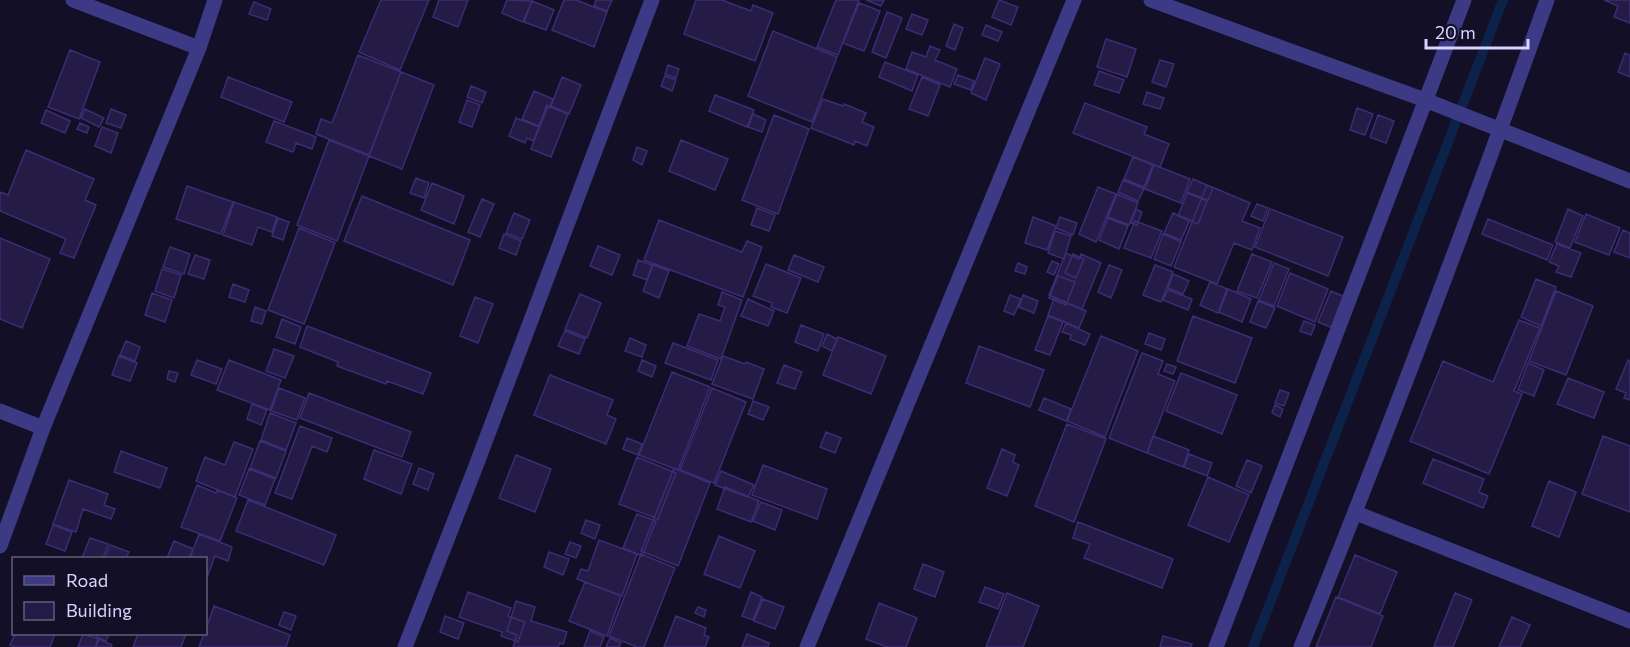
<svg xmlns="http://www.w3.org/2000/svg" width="1630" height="647" viewBox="0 0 1630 647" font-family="Commissioner,sans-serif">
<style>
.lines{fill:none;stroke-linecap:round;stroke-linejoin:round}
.stream{stroke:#0c2248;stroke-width:10}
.building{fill:#241b47;stroke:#3b2d73;stroke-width:1.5}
.minor{stroke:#3d3a85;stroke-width:15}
</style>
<rect width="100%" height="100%" fill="#130f26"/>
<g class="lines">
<path class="stream" d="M1253 647 1503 0"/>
</g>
<path class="building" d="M381 0H429L400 70 359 52Z
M439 0H468L458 27 433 17Z
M507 0 532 1 523 22 502 13Z
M564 0H576L607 12 594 47 552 30Z
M596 0H612L607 11 594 6Z
M696 0H722L751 11 753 5 773 13 755 61 684 34Z
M836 0H859L838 55 817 47Z
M866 0H884L881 6Z
M999 0 1018 7 1011 25 992 17Z
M1604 0H1630V23L1614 17 1618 6Z
M532 1 554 10 546 30 524 22Z
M254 2 271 9 267 20 249 14Z
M859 3 880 11 864 51 843 43Z
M887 12 902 18 886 58 872 52Z
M912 14 928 20 922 35 906 29Z
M954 24 963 28 955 50 946 46Z
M986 25 1002 32 998 41 982 35Z
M773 31 837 57 812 122 748 96Z
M1106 39 1136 49 1127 77 1097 67Z
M930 46 940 50 935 60 957 69 950 87 906 69 912 52 926 57Z
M70 50 100 62 79 119 48 107Z
M1625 53 1630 55V77L1618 72Z
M358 55 401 72 369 155 316 134 321 119 332 123Z
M985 58 1000 64 986 100 971 93Z
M1160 60 1174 64 1166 87 1152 82Z
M885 62 918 75 912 91 879 77Z
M668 65 679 69 676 78 665 74Z
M1099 71 1124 80 1119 93 1094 85Z
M401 72 434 85 402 169 369 156Z
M958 75 974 81 971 90 954 84Z
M665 76 676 80 672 91 661 86Z
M228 77 292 102 284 122 221 97Z
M562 77 581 85 569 114 551 106Z
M922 77 940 85 928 116 909 109Z
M471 86 486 92 482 103 467 97Z
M534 91 553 99 550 107 547 105 539 126 522 119Z
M1147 92 1164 98 1160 109 1143 104Z
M715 95 754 110 747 127 709 111Z
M823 99 843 106 844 104 866 113 862 122 874 127 867 146 855 141 854 145 811 128Z
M467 100 480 105 472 127 459 122Z
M1085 103 1147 127 1144 134 1169 144 1160 167 1073 133Z
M548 106 568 114 551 157 531 149Z
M1357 108 1373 114 1365 135 1350 130Z
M85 109 104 118 99 127 81 118Z
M111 109 126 115 121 128 106 123Z
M46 110 70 121 65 133 41 123Z
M753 114 766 120 762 132 748 127Z
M774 115 809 129 778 214 742 200Z
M1378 115 1394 121 1386 143 1370 137Z
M516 118 539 127 533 141 527 138 525 143 509 136Z
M274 121 316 137 312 149 296 143 293 152 266 142Z
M80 123 89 127 87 133 77 129Z
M102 127 118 133 111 153 95 146Z
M329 140 369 156 337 241 297 225Z
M681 140 728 159 715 190 669 171Z
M637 147 647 151 642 165 633 160Z
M26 150 94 179 85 200 96 205 74 258 60 253 66 239 0 211V192L8 195Z
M1133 157 1153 165 1144 187 1124 179Z
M1154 165 1190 179 1181 203 1145 189Z
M416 178 429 183 424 198 410 193Z
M1193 179 1213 188 1208 200 1187 192Z
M1123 180 1144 189 1138 201 1118 192Z
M432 183 464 196 454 224 421 210Z
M1207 185 1250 203 1242 221 1260 228 1252 250 1234 243 1217 284 1174 267Z
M187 186 233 202 221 234 176 219Z
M1098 187 1116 194 1096 242 1079 234Z
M1187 193 1207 201 1198 224 1178 216Z
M1117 194 1138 203 1129 225 1108 217Z
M362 196 470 240 453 285 344 241Z
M482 199 494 204 480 237 468 232Z
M234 202 277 217 272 232 258 227 252 245 223 235Z
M1257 204 1268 208 1263 221 1251 216Z
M757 208 775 215 769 231 751 225Z
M1136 209 1142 212 1137 225 1131 223Z
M1270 209 1343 237 1328 276 1255 247Z
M1568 209 1583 216 1570 248 1555 242Z
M514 213 530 220 522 239 506 233Z
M1173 213 1190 220 1181 240 1164 233Z
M1586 214 1620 228 1609 255 1575 242Z
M1033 217 1056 226 1047 250 1025 243Z
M1060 217 1077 223 1073 235 1056 228Z
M278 218 289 222 283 240 272 236Z
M1108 218 1128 226 1119 249 1099 240Z
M1488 219 1553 245 1547 260 1482 234Z
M659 220 742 252 747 241 762 247 743 297 644 260Z
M1135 221 1162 231 1151 258 1124 248Z
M299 228 335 243 304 324 268 310Z
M1623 230 1630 233V258L1614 252Z
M1055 231 1071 236 1064 259 1048 253Z
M504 234 521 241 516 255 499 248Z
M1163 234 1181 242 1171 266 1154 259Z
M0 238 50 259 22 328 0 319Z
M1557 244 1581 253 1571 277 1556 272 1559 266 1549 262Z
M598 246 620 255 612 275 590 266Z
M170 247 190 254 184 274 163 267Z
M1066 253 1079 259 1081 254 1101 263 1082 309 1049 295Z
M1073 254 1084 259 1076 278 1065 273Z
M1252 254 1272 262 1257 298 1237 291Z
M195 255 210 260 204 279 188 274Z
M794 255 824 267 818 282 788 270Z
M638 260 652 265 647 280 633 275Z
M1052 261 1059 264 1054 275 1047 272Z
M1018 263 1027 267 1025 274 1015 271Z
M1274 263 1289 269 1274 306 1259 300Z
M766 264 801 278 787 313 771 307 772 303 753 296Z
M653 265 669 271 659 298 643 291Z
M1109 265 1122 270 1111 298 1098 292Z
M1155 265 1173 272 1161 302 1143 295Z
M162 269 181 275 174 298 155 291Z
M1290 273 1328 289 1315 322 1277 306Z
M1173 274 1189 281 1183 294 1168 288Z
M1058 276 1075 282 1066 305 1049 298Z
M1536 279 1556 287 1541 326 1521 317Z
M1210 282 1227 289 1218 313 1200 305Z
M233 284 249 290 245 302 229 297Z
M1228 289 1251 299 1242 322 1219 312Z
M1168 290 1192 299 1188 310 1163 300Z
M1331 291 1347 298 1335 329 1318 322Z
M1556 291 1593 306 1566 375 1529 361Z
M722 292 742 300 721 359 687 346 699 314 720 321 725 307 718 305Z
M152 293 172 300 165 322 145 315Z
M580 294 601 303 587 338 565 329Z
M1010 295 1021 299 1014 315 1004 311Z
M1023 295 1038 301 1034 313 1019 307Z
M475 297 493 304 478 343 460 336Z
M1054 298 1086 311 1079 328 1048 315Z
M748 299 774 311 768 326 741 316Z
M1258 301 1275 308 1266 328 1250 322Z
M255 307 266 311 262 324 251 321Z
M1048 316 1063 322 1050 355 1035 350Z
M1193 316 1252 338 1235 383 1177 361Z
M282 319 301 327 295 344 276 337Z
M1519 320 1540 328 1514 391 1522 394 1489 474 1410 441 1443 361 1493 382Z
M1304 321 1315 325 1311 335 1300 331Z
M1066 323 1090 334 1085 345 1070 339 1071 335 1062 332Z
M801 325 824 334 818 351 795 342Z
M307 326 431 373 423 394 387 381 386 384 337 366 338 362 300 347Z
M565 331 585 339 579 354 558 346Z
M1149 333 1165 339 1161 350 1145 344Z
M827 334 837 339 832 351 822 346Z
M1101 336 1138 351 1105 437 1067 421Z
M838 337 886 356 871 394 823 375Z
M630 338 646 345 642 357 625 351Z
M126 341 140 347 135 361 120 355Z
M673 343 718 360 711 380 665 363Z
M979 346 1044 370 1030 407 966 383Z
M274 349 294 356 285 378 266 371Z
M1142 353 1163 361 1158 374 1175 381 1147 453 1109 438Z
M119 356 137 363 130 381 112 375Z
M723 356 745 364 746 362 764 369 753 399 712 384Z
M197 360 222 369 216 384 191 375Z
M229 360 281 380 270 410 217 390Z
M642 360 656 366 652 377 638 371Z
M1628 360 1630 361V400L1624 398 1626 393 1616 389Z
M1528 363 1544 370 1534 396 1518 390Z
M1167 364 1176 367 1173 374 1164 371Z
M784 365 802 372 795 389 777 383Z
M169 371 178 373 175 382 167 379Z
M672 372 710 387 678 470 639 455Z
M1181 373 1237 395 1222 434 1166 411Z
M550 375 613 400 607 415 616 419 606 444 534 415Z
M1568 378 1604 392 1594 418 1557 404Z
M279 388 305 398 297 420 271 411Z
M712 388 746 402 714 483 680 470Z
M1280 390 1289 393 1284 406 1275 403Z
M309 393 411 432 402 457 300 418Z
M1044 398 1071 409 1066 421 1039 410Z
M753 401 769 407 763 420 748 414Z
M252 404 267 410 261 425 247 419Z
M1275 405 1283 409 1280 417 1272 413Z
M270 413 296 423 286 450 261 440Z
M1067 424 1106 439 1074 522 1035 506Z
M300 426 332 438 327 452 312 446 292 499 275 493Z
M826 432 841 438 835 453 820 447Z
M1153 436 1189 450 1183 467 1147 453Z
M1603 436 1630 446V512L1582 494Z
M627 438 642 444 638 455 623 449Z
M260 441 286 451 276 478 250 468Z
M234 442 253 449 235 497 196 481 205 457 225 465Z
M1002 449 1015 455 1013 462 1019 465 1007 496 987 488Z
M374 450 412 464 401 494 364 479Z
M121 451 167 468 160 488 114 472Z
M1189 454 1212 463 1207 476 1184 467Z
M516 455 551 469 535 512 499 498Z
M637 457 676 473 658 519 619 504Z
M1433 459 1484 479 1479 492 1488 496 1483 508 1423 483Z
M1247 460 1262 466 1251 493 1236 486Z
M763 465 827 489 817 519 752 495Z
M419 468 434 474 428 490 413 484Z
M674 468 710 483 678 566 641 551Z
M249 469 275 479 265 505 239 495Z
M721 471 754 485 748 497 715 485Z
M1208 477 1249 495 1229 542 1188 525Z
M69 480 108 494 104 505 115 509 111 519 83 509 76 532 53 524Z
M1549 481 1576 492 1559 537 1532 526Z
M197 485 216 493 217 490 237 498 220 541 181 527Z
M725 487 759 501 751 522 717 509Z
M248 500 336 535 324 565 236 531Z
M761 502 782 510 775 530 753 521Z
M637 514 656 521 642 556 623 548Z
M586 520 600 525 595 539 581 533Z
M1078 522 1173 559 1162 588 1084 558 1090 544 1073 538Z
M53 525 72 532 65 551 46 544Z
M199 534 232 547 228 561 215 556 206 580V558H190Z
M719 536 755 551 740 588 704 574Z
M90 538 108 544 103 558H82Z
M599 540 637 554 622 596 577 579 581 569 588 571Z
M174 541 193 549 189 558H167Z
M570 542 581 546 576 558 565 554Z
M110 545 129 552 126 558H105Z
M549 552 569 559 563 575 544 567Z
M641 554 675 568 644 647H637L609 636Z
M1355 555 1397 572 1380 614 1338 597Z
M923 564 944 572 935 597 914 589Z
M585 582 621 596 607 636 569 621Z
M985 587 1004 594 998 609 979 602Z
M468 592 511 608 508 616 525 622 518 642 501 636 502 632 459 617Z
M751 592 762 597 753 620 742 616Z
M1007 593 1039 606 1023 647H986Z
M1455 593 1472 600 1453 647H1437L1434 646Z
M1336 597 1383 616 1371 647H1316Z
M763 599 784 607 775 629 754 621Z
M516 601 535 607 531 621 567 632 563 644 560 643 558 647H513L517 635 507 631Z
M879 603 917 618 906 647H887L866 639Z
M214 606 290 635 286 647H199L204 634H206V629Z
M698 607 706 610 704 617 695 613Z
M284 612 296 616 291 630 279 625Z
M445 616 464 623 458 639 440 632Z
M676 616 706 628 704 635 709 637 705 647H664Z
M1512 617 1530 625 1520 647H1499Z
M590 631 604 637 600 647H584Z
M15 634H55L50 647H15L10 645Z
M83 634 98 639 95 647H78Z
M97 634H109L106 641 96 637Z
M138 634H186L181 647H133Z
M747 634 769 643 768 647H742Z
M1163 636 1192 644 1191 647H1160Z
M610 638 621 643 619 647H606Z
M99 639 112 645 111 647H96Z"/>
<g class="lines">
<path class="minor" d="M73 0 199 48
M1151 0 1425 100 1630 181
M0 411 43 428
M1356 513 1630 621
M0 546 43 428 199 48 215 0
M405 647 474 471 652 0
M807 647 1074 0
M1216 647 1464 0
M1301 647C1388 433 1469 217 1547 0"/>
</g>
<rect x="12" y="557" width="195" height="78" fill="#130f26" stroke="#625e7d" stroke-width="1.5"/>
<rect x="24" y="576" width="30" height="9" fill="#3d3a85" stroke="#625e7d" stroke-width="1.5"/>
<text x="66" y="587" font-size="18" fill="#d9d4ff">Road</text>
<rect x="24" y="602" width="30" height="18" fill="#241b47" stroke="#625e7d" stroke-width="1.5"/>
<text x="66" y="617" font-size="18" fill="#d9d4ff">Building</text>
<path d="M1426 39v9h102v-9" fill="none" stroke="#d9d4ff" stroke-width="3"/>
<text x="1435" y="39" font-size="18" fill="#d9d4ff" stroke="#130f26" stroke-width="4.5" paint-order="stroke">20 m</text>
</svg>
